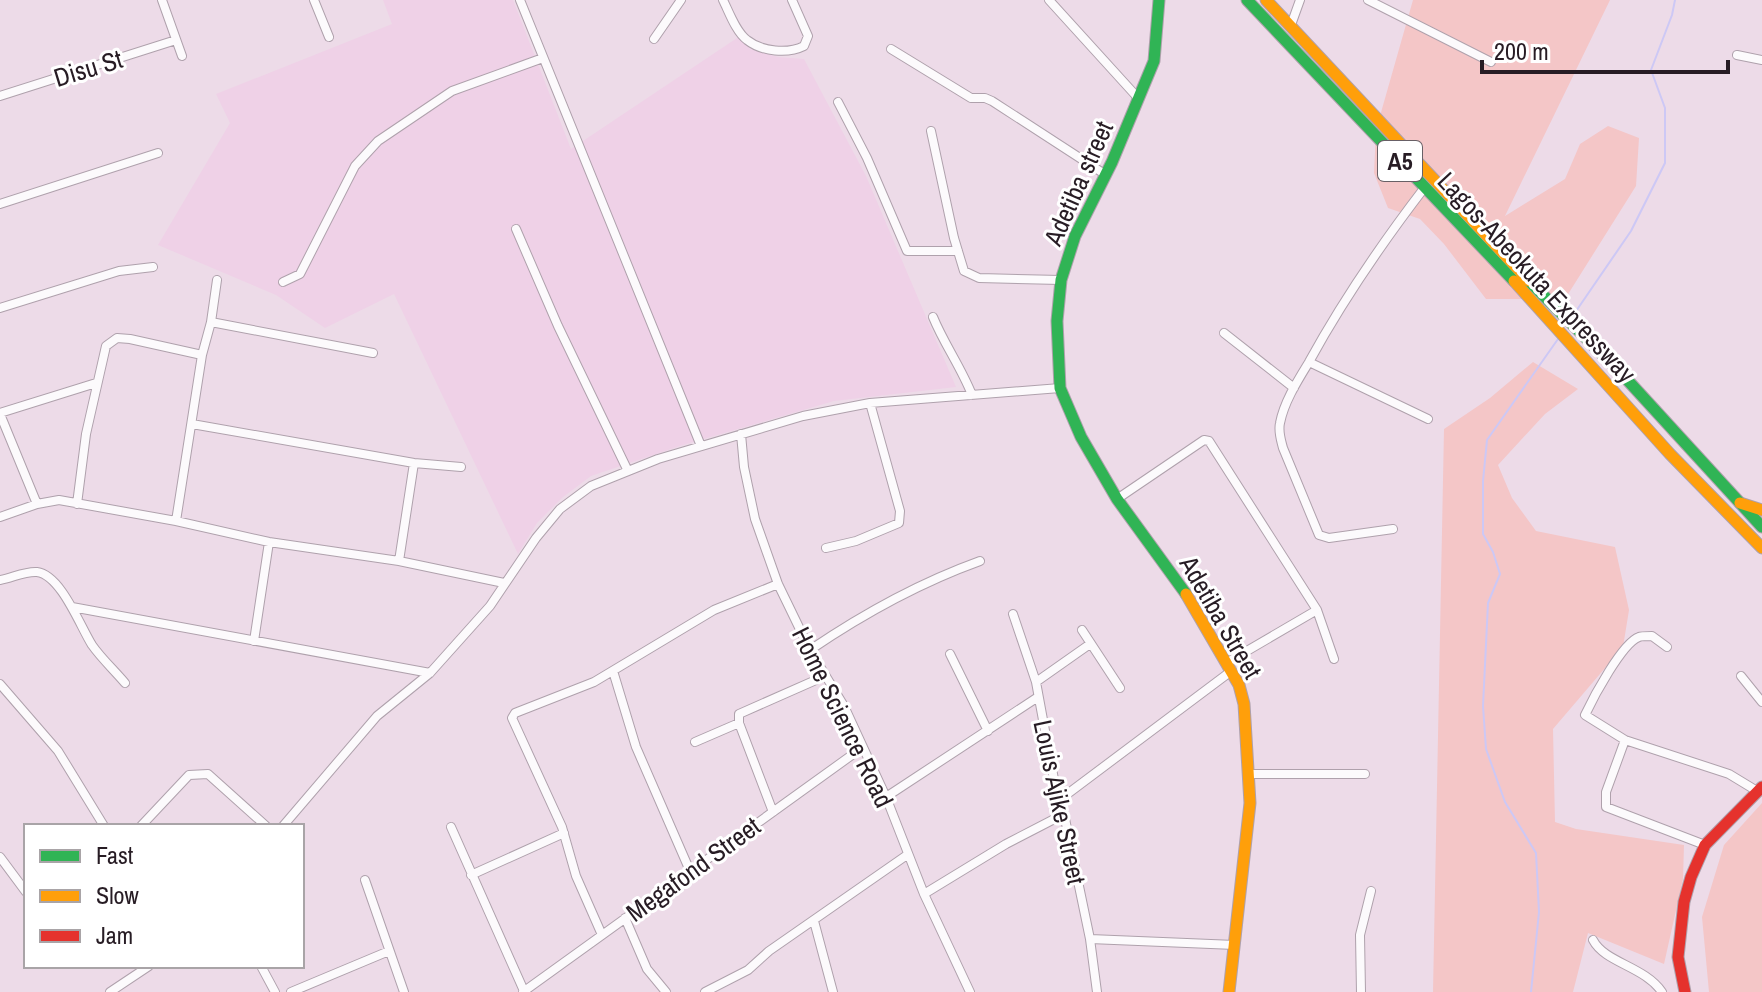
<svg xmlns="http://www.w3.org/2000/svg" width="1762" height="992" viewBox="0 0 1762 992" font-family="'Archivo Narrow',sans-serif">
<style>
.built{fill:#efd1e7}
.green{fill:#f4c6c7}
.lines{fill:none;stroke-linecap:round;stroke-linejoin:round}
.stream{stroke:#cdc8f5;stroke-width:2}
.street-casing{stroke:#afa1ac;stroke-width:10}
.fast-casing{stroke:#afa1ac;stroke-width:13}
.slow-casing{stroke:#afa1ac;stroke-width:13}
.jam-casing{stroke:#afa1ac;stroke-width:13}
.street{stroke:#fcfafc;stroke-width:8}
.fast{stroke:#30b455;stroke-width:11}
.slow{stroke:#ff9f0a;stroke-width:11}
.jam{stroke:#e5322d;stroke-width:11}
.labels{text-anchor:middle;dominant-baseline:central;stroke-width:6;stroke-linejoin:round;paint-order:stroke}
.shield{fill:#fff;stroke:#686066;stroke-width:2}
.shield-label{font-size:24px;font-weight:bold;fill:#271c24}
.street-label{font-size:26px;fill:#271c24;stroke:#fff}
</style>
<rect width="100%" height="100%" fill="#eddbe8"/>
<path class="built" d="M383 0H513L571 149 740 36 750 49 778 57 804 59 866 176 956 387 834 401 683 445 591 476 563 497 537 523 518 554 394 294 325 328 276 295 158 245 230 123 216 94 392 24Z"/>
<path class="green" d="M1413 0H1610L1505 216 1565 179 1580 144 1608 126 1639 138 1636 186 1565 299H1486L1444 244 1420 219 1388 208 1374 173 1376 130Z
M1533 362 1578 389 1545 414 1498 465 1512 498 1536 531 1615 547 1629 610 1623 647 1553 729 1555 822 1576 829 1684 845 1683 879 1664 964 1588 933 1573 992H1433L1444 429 1490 398Z
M1762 803V992H1709L1702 917 1724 845Z"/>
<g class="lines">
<path class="stream" d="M1572 317 1631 231 1665 163V108L1651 70 1672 15 1675 0
M1531 992 1539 912 1536 853 1505 802 1486 749 1483 706 1488 603 1500 574 1493 552 1483 534V481L1487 440 1558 339"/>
<defs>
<path id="street" d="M162 0 182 56
M314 0 329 37
M520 0 701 446
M723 0C729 12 736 32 747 40 762 52 788 54 804 46L808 36 792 0
M1049 0 1139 99
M1368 0 1491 62
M1291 25 1300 0
M654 39 681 0
M891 49 971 98H985L992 101 1106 175
M1737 55 1762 60
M0 96 176 40
M838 102 867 158 907 251H958
M931 131 954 238 964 271 979 278 1061 280
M0 204 158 153
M516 229 558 326 627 469
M283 282 300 274 355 166 378 141 452 91 543 58
M0 308 119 271 153 267
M933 317C944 344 961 367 972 395
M211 322 373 353
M1224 333 1294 388
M1309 362 1428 419
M0 413 96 383
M0 414 37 504
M192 424 414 463 461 467
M741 434 744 467 755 519 778 584 810 650 844 706 886 797 924 894 970 992
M1117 499 1204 440 1209 441 1317 610 1334 659
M77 504 86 434 106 346 117 338 130 339 202 355
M0 517 37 504 59 500 176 521 269 542 399 561 504 583
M176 521 202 355 211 322 217 280
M1393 529 1329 538 1319 535 1283 448C1281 440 1278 432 1280 423 1284 402 1298 380 1309 362 1343 300 1382 243 1425 187
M826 548 856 541 899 523 900 511 870 403
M399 561 414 463
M0 580C12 578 25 571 37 572 61 575 80 626 92 645 101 658 114 670 125 683
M72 607 430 673
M1013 614 1036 682 1058 801 1064 814 1090 939 1097 992
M1082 630 1120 688
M254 641 269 542
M1667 647 1652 636C1651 636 1641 636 1639 637 1622 643 1593 698 1585 715L1625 740 1729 774 1757 791
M810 650C863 614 919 583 980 561
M950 654 988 731
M1228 662 1317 610
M613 671 636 747 690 871
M1741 676 1762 702
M1036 682 1090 644
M0 684 58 751 104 826
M1625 740 1606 792V807L1705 845
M695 742 739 723
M1250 774H1365
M886 797 1038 697
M1058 801 1230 672
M773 812 739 723V714L825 676
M141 826 189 775 208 774 266 826
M283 826 377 716 430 673 490 606 536 538 560 509 591 486 658 459 803 416 870 403 1060 388
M451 827 524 991
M0 857 26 892
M471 875 564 833
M365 880 404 992
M924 894 1006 844 1064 814
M625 918 647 969 666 992
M814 921 833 992
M602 935 576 876 562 827 512 718 515 713 594 682 714 610 778 584
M1090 939 1235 945
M1593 940C1605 963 1644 966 1662 992
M261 966 275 992
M110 992 149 966
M291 992 389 951
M523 992 863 747
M705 992 748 970 769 951 907 855
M1361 992 1360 935 1371 891"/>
<path id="fast" d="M1159 0 1154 61 1112 162 1075 236 1061 280 1057 321 1060 388 1081 437 1117 499 1186 594
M1247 0 1514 281
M1529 281 1621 373 1762 527"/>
<path id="slow" d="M1266 0 1529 281
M1514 281 1670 454 1762 548
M1740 503 1762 510
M1186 594 1239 685 1244 704 1250 803 1229 992"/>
<path id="jam" d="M1685 992 1678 957 1684 902 1691 877 1705 845 1762 787"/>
</defs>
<use href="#street" class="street-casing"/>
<use href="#fast" class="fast-casing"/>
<use href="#slow" class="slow-casing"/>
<use href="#jam" class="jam-casing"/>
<use href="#street" class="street"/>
<use href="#fast" class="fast"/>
<use href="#slow" class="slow"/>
<use href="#jam" class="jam"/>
</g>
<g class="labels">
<rect class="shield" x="1378" y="141" width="44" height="40" rx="6"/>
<g class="shield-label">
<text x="1400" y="161">A5</text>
</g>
<g class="street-label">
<text transform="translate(88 68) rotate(-17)">Disu St</text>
<text transform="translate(1078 183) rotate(-66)">Adetiba street</text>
<text transform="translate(1537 277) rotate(47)">Lagos-Abeokuta Expressway</text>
<text transform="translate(1221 617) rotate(60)">Adetiba Street</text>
<text transform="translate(843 717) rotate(64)">Home Science Road</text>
<text transform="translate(1060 802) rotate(78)">Louis Ajike Street</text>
<text transform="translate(693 869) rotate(-36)">Megafond Street</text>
</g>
</g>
<rect x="24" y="824" width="280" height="144" fill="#ffffff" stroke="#a9a4a7" stroke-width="2"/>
<rect x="40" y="850" width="40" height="12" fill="#30b455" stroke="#a9a4a7" stroke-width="2"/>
<text x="96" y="864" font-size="24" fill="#271c24">Fast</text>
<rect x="40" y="890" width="40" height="12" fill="#ff9f0a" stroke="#a9a4a7" stroke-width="2"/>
<text x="96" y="904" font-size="24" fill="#271c24">Slow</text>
<rect x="40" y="930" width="40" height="12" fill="#e5322d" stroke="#a9a4a7" stroke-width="2"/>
<text x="96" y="944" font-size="24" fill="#271c24">Jam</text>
<path d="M1482 60v12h246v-12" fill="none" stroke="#271c24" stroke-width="4"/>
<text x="1494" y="60" font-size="24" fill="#271c24" stroke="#ffffff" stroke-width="6" paint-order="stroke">200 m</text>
</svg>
